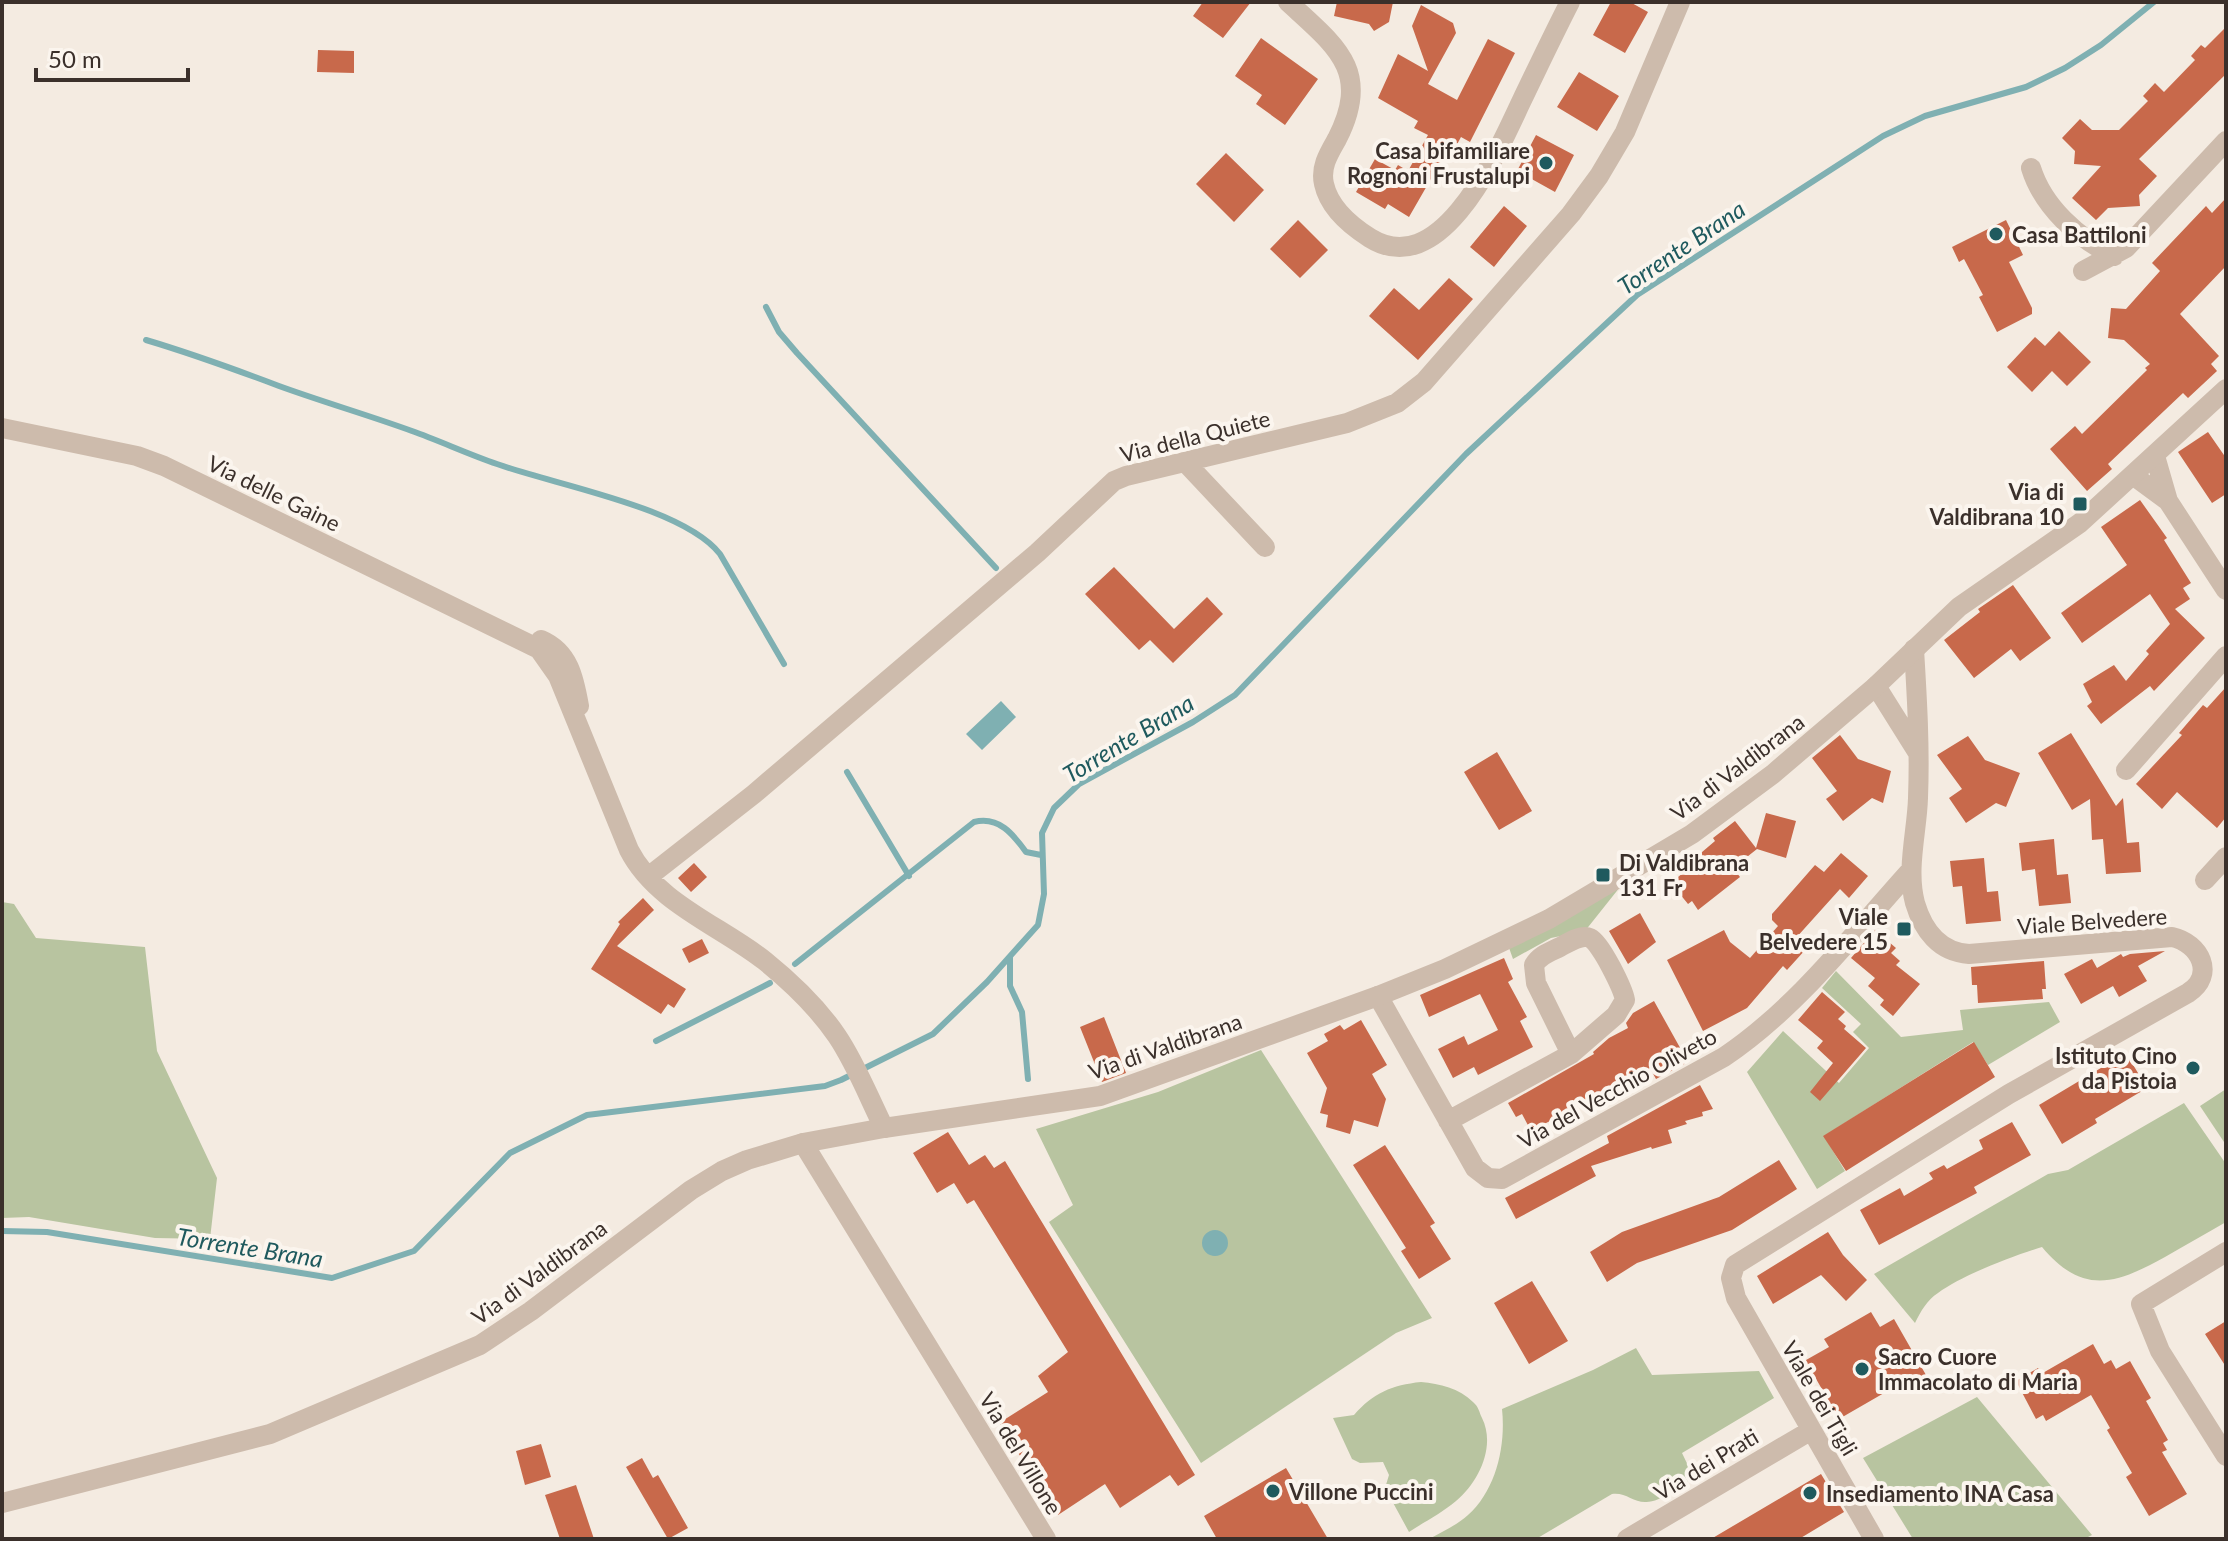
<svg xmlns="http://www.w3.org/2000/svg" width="2228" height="1541" viewBox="0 0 2228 1541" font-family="Lato,sans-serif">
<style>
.green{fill:#b8c4a0}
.water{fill:#7fb0b2}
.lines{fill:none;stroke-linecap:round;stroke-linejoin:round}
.stream{stroke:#7fb0b2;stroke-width:6}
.building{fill:#c8694b}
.minor{stroke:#cdbbac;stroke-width:20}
.tertiary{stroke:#cdbbac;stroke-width:20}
.poi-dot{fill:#1f5a5e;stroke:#fbf5ee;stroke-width:3}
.labels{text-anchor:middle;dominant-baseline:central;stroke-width:8;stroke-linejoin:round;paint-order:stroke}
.poi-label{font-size:22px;font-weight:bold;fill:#3b302b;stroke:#fbf5ee;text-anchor:start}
.street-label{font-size:22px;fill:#3b302b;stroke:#fbf5ee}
.water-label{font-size:24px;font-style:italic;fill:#1f5a5e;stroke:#fbf5ee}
</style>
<rect width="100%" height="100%" fill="#f4ebe1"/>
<path class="green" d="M1620 887 1585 931 1551 938 1513 959 1508 945Z
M2 902 14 904 36 938 145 947 157 1051 217 1178 210 1239 155 1238 29 1217 2 1218Z
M1836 971 1901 1037 1963 1030 1960 1010 2049 1002 2060 1022 1988 1065 1973 1042 1824 1136 1845 1171 1817 1189 1747 1072 1783 1031 1839 1083 1869 1048 1853 1032 1861 1024 1822 988Z
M1261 1050 1432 1318 1396 1333 1201 1463 1049 1222 1073 1205 1036 1129 1158 1092Z
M2226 1089V1145L2200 1106Z
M2184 1103 2226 1164V1222C2206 1234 2185 1245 2165 1257 2116 1284 2083 1296 2042 1247 2013 1256 1962 1275 1938 1293 1927 1300 1921 1311 1915 1323L1874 1274 2048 1174 2068 1170Z
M1636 1348 1652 1375 1759 1371 1774 1398 1682 1453 1694 1478C1681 1485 1660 1503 1645 1502 1633 1502 1625 1492 1612 1494L1536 1539H1429C1442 1532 1457 1525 1468 1515 1496 1490 1506 1446 1502 1409L1593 1370Z
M1421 1382C1440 1384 1459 1388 1473 1402 1479 1407 1479 1412 1482 1418 1496 1446 1479 1482 1456 1501 1442 1513 1424 1522 1409 1532L1385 1488 1389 1475 1383 1462 1360 1463 1352 1459 1333 1418 1354 1415C1373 1393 1392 1385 1421 1382Z
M1977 1397 2092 1535 2084 1539H1913L1863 1458Z"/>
<path class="water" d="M1001 701 1016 717 982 750 966 734Z
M1202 1243a13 13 0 1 1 26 0a13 13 0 1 1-26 0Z"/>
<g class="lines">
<path class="stream" d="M766 307 779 332 797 353 996 568
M146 340C193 354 234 369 279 386 323 402 368 415 412 431 440 441 468 454 497 464 555 485 683 507 720 554L784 664
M847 772 909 876
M1010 958V986L1022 1012 1028 1079
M795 964 974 822C999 816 1013 834 1026 852L1041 855
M656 1041 770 983
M2 1231 47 1232 332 1278 414 1251 510 1153 587 1115 825 1086 841 1080 933 1034 987 982 1038 925 1044 894 1042 833 1054 808 1079 784 1193 722 1235 695 1466 454 1637 295 1883 136 1925 116 2026 87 2065 68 2101 45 2154 2"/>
</g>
<path class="building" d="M1203 2H1251L1223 38 1193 16Z
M1337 2H1393L1389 22 1374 31 1369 24 1334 16Z
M1611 2H1630L1648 12 1625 53 1593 35Z
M1421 5 1453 23 1456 33 1428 84 1457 100 1488 39 1515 53 1470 142 1461 137 1448 161 1443 158 1409 217 1388 204 1385 209 1356 192 1375 159 1395 170 1398 165 1408 171 1428 135 1414 128 1418 121 1378 98 1398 54 1428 71 1412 26Z
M2226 27V74L2139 159 2157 176 2139 195 2140 206 2108 208 2096 220 2072 198 2101 166 2074 164 2075 151 2062 138 2080 119 2092 130H2119L2148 101 2143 96 2155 83 2164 92 2195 60 2191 56 2201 45 2205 48Z
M1261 38 1318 79 1285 125 1256 104 1262 95 1235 76Z
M318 50 354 51V73L317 72Z
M1579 72 1619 96 1597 131 1557 107Z
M1536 135 1574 155 1555 192 1517 171Z
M1226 153 1264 190 1234 222 1196 184Z
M2226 198V266L2180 314 2219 356 2211 364 2217 371 2188 398 2183 393 2108 464 2112 469 2087 491 2050 449 2075 426 2082 434 2147 370 2145 368 2150 364 2124 340 2108 338 2111 308 2126 309 2160 271 2152 263 2206 206 2212 213Z
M1504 206 1527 226 1494 267 1470 247Z
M1298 220 1328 250 1300 278 1270 249Z
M2006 220 2023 255 2009 262 2032 308V314L1997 332 1979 297 1983 295 1964 259 1959 262 1952 247Z
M1449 278 1473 299 1418 360 1369 316 1394 288 1419 310Z
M2059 331 2091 362 2067 386 2052 371 2032 392 2007 367 2035 337 2045 346Z
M2208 432 2226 458V494L2212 503 2178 452Z
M2140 500 2167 538 2164 540 2191 583 2183 588 2190 599 2175 609 2205 638 2154 691 2150 686 2101 724 2087 706 2092 702 2083 684 2114 665 2126 681 2149 654 2146 651 2170 624 2150 594 2082 643 2061 613 2127 565 2101 527Z
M1114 567 1174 629 1207 597 1223 614 1173 663 1150 640 1139 650 1085 594Z
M2013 585 2051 638 2020 661 2011 649 1974 678 1944 640 1980 612 1978 609Z
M2226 687V817L2217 828 2177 792 2162 809 2136 784 2182 735 2179 733 2203 705 2207 708Z
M2071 733 2116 806 2123 798 2127 843 2139 842 2141 872 2106 874 2103 839 2092 840 2090 799 2072 810 2038 753Z
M1840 735 1858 759 1891 771 1883 803 1872 798 1843 821 1826 799 1837 791 1812 758Z
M1968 736 1985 760 2020 773 2006 807 1996 803 1966 823 1949 798 1962 789 1937 755Z
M1497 752 1532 811 1499 830 1464 772Z
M1766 813 1796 821 1786 858 1757 849 1733 868 1740 877 1698 910 1692 901 1688 904 1671 883 1690 867 1688 864 1715 841 1713 838 1735 821 1756 848Z
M2054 839 2057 875 2068 874 2071 903 2039 906 2035 869 2022 871 2019 843Z
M1841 853 1868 876 1849 898 1840 889 1795 939 1806 949 1787 970 1783 966 1747 1008 1703 1031 1667 960 1724 930 1730 942 1750 958 1778 926 1772 920V914L1815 865 1824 872Z
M1984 858 1987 892 1998 891 2001 921 1966 924 1962 886 1953 887 1950 861Z
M694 863 707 877 691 892 678 878Z
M643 898 654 910 617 946 686 989 674 1008 668 1004 661 1014 591 969 620 924 618 922Z
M1640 913 1656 942 1628 964 1609 931Z
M1875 930 1896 948 1891 953 1900 961 1896 965 1920 984 1893 1016 1880 1005 1884 1000 1868 986 1875 978 1851 958Z
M702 939 709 953 689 963 682 949Z
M2165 951 2138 966 2147 981 2119 997 2113 986 2081 1004 2064 974 2092 959 2097 968 2121 954 2123 957 2130 954Z
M1504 958 1513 979 1508 982 1527 1017 1520 1021 1533 1047 1478 1075 1474 1067 1453 1078 1438 1049 1464 1036 1468 1045 1498 1030 1480 994 1429 1017 1420 995Z
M2044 961 2046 989H2042L2043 999 1978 1003 1977 985H1972L1971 967Z
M1822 992 1845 1012 1838 1019 1846 1026 1844 1029 1866 1048 1820 1101 1810 1092 1833 1063 1817 1048 1823 1041 1798 1020Z
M1654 1001 1688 1062 1656 1079 1650 1068 1531 1131 1522 1114 1516 1117 1508 1103 1594 1054 1593 1052 1609 1038 1628 1028 1626 1023 1633 1013Z
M1104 1017 1126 1073 1102 1082 1080 1027Z
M1361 1020 1387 1065 1372 1074 1386 1099 1378 1127 1354 1120 1350 1134 1326 1127 1328 1115 1320 1113 1327 1088 1307 1053 1328 1041 1324 1034 1340 1025 1344 1030Z
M1974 1042 1995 1077 1846 1171 1823 1136Z
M2126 1053 2147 1088 2095 1119 2097 1123 2062 1144 2039 1105Z
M1700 1085 1713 1109 1702 1112 1703 1116 1685 1121 1687 1124 1668 1130 1672 1143 1652 1149 1651 1147 1591 1166 1596 1176 1516 1219 1505 1198 1609 1143 1607 1136Z
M2012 1122 2031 1155 1974 1187 1977 1193 1879 1245 1860 1210 1900 1188 1904 1196 1933 1179 1929 1173 1944 1165 1947 1169 1983 1149 1979 1140Z
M948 1132 969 1165 985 1155 994 1168 1005 1161 1195 1475 1178 1486 1170 1475 1120 1508 1105 1484 1058 1515 999 1423 1048 1392 1038 1376 1068 1352 974 1200 967 1204 954 1183 937 1193 913 1153Z
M1385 1145 1435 1223 1430 1226 1451 1259 1419 1279 1401 1251 1406 1248 1353 1165Z
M1779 1160 1797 1189 1732 1230 1637 1263 1607 1282 1590 1252 1622 1232 1719 1197Z
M1828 1232 1843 1255 1867 1280 1846 1301 1821 1275 1773 1304 1757 1276Z
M1532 1281 1568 1341 1529 1364 1494 1303Z
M1871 1312 1880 1327 1894 1319 1926 1375 1894 1393 1891 1389 1839 1419 1815 1377 1809 1381 1799 1364 1829 1347 1824 1339Z
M2226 1321V1367L2205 1334Z
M2093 1344 2104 1364 2111 1360 2116 1369 2130 1361 2151 1398 2146 1401 2168 1440 2163 1443 2167 1450 2162 1452 2187 1494 2149 1516 2126 1477 2132 1473 2107 1430 2110 1428 2091 1395 2046 1421 2043 1415 2036 1419 2016 1381 2038 1368 2041 1374Z
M541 1444 551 1477 525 1485 516 1451Z
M642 1458 653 1478 658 1475 688 1528 668 1539 626 1467Z
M1286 1468 1328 1539H1217L1204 1516Z
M1821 1474 1844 1512 1799 1539H1711Z
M576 1485 594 1539H560L545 1495Z"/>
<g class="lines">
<path class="minor" d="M1288 2C1336 46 1372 71 1337 139 1329 153 1320 167 1324 184 1329 207 1351 226 1370 238 1443 283 1499 148 1522 100 1538 67 1553 35 1570 2
M2031 168C2043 207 2078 238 2114 256
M2083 271 2126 248 2226 141
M2 428 137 456 164 466 539 649 558 676 629 850C656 903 721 926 765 961 791 982 818 1008 837 1036 856 1064 869 1098 884 1128
M2155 456 2168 501 2226 590
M1185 462 1265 547
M2134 476 2168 501
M541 640C569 652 574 678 579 706
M1876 686 1918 753
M2126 770 2226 656
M648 877 754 794 1037 553 1114 481 1126 476 1347 423 1397 403 1424 382 1571 214 1599 176 1625 132 1680 2
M2205 880 2226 857
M1378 996 1475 1168 1488 1178 1502 1179 1724 1057C1797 1008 1853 934 1911 870
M1448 1121 1571 1054 1616 1015 1625 1000C1623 989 1601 943 1590 938 1581 934 1568 943 1560 947 1550 952 1540 955 1534 965L1536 983 1571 1054
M803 1143 1046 1539
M2226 1252 2141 1304 2160 1351 2226 1456
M1627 1539 1810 1431
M1874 1539 1736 1298 1731 1278 1735 1265 2009 1094 2188 993C2216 975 2200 943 2172 937L1969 954C1939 952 1923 930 1915 903 1906 869 1917 832 1918 798 1920 748 1917 698 1914 649"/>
<path class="tertiary" d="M2 1503 270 1434 480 1345 531 1311 691 1190 722 1171 747 1160 803 1143 884 1128 1100 1096 1378 996 1445 969 1549 919 1692 834 1773 774 1876 686 1959 607 2080 523 2226 389"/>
</g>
<g class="poi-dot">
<circle cx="1546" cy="163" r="8"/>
<circle cx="1996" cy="234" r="8"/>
<rect x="2072" y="496" width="16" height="16" rx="4"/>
<rect x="1595" y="867" width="16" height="16" rx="4"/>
<rect x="1896" y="921" width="16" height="16" rx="4"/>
<circle cx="2193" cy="1068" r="8"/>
<circle cx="1862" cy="1369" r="8"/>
<circle cx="1273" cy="1491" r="8"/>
<circle cx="1810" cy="1493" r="8"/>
</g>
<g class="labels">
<g class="poi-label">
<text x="1530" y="150" text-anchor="end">Casa bifamiliare<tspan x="1530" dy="25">Rognoni Frustalupi</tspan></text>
<text x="2012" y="234">Casa Battiloni</text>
<text x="2064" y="491" text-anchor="end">Via di<tspan x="2064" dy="25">Valdibrana 10</tspan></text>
<text x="1619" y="862">Di Valdibrana<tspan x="1619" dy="25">131 Fr</tspan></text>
<text x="1888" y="916" text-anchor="end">Viale<tspan x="1888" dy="25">Belvedere 15</tspan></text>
<text x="2177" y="1055" text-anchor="end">Istituto Cino<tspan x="2177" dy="25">da Pistoia</tspan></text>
<text x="1878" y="1356">Sacro Cuore<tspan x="1878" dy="25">Immacolato di Maria</tspan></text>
<text x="1289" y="1491">Villone Puccini</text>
<text x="1826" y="1493">Insediamento INA Casa</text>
</g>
<g class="street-label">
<text transform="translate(1195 436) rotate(-14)">Via della Quiete</text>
<text transform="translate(274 493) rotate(26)">Via delle Gaine</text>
<text transform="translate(1737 767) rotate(-37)">Via di Valdibrana</text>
<text transform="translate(2092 921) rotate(-4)">Viale Belvedere</text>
<text transform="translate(1165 1046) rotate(-19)">Via di Valdibrana</text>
<text transform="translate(1617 1088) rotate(-29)">Via del Vecchio Oliveto</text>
<text transform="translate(539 1272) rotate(-36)">Via di Valdibrana</text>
<text transform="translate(1820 1398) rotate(60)">Viale dei Tigli</text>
<text transform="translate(1021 1453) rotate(59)">Via del Villone</text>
<text transform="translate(1706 1464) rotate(-31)">Via dei Prati</text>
</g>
<g class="water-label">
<text transform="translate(1681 247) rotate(-34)">Torrente Brana</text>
<text transform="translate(1128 738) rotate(-31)">Torrente Brana</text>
<text transform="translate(250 1247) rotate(9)">Torrente Brana</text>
</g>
</g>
<rect width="2228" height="1541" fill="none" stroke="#3b302b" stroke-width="8"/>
<path d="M36 68v12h152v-12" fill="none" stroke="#3b302b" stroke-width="4"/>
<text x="48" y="68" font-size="24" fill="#3b302b" stroke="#fbf5ee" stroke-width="6" paint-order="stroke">50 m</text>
</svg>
